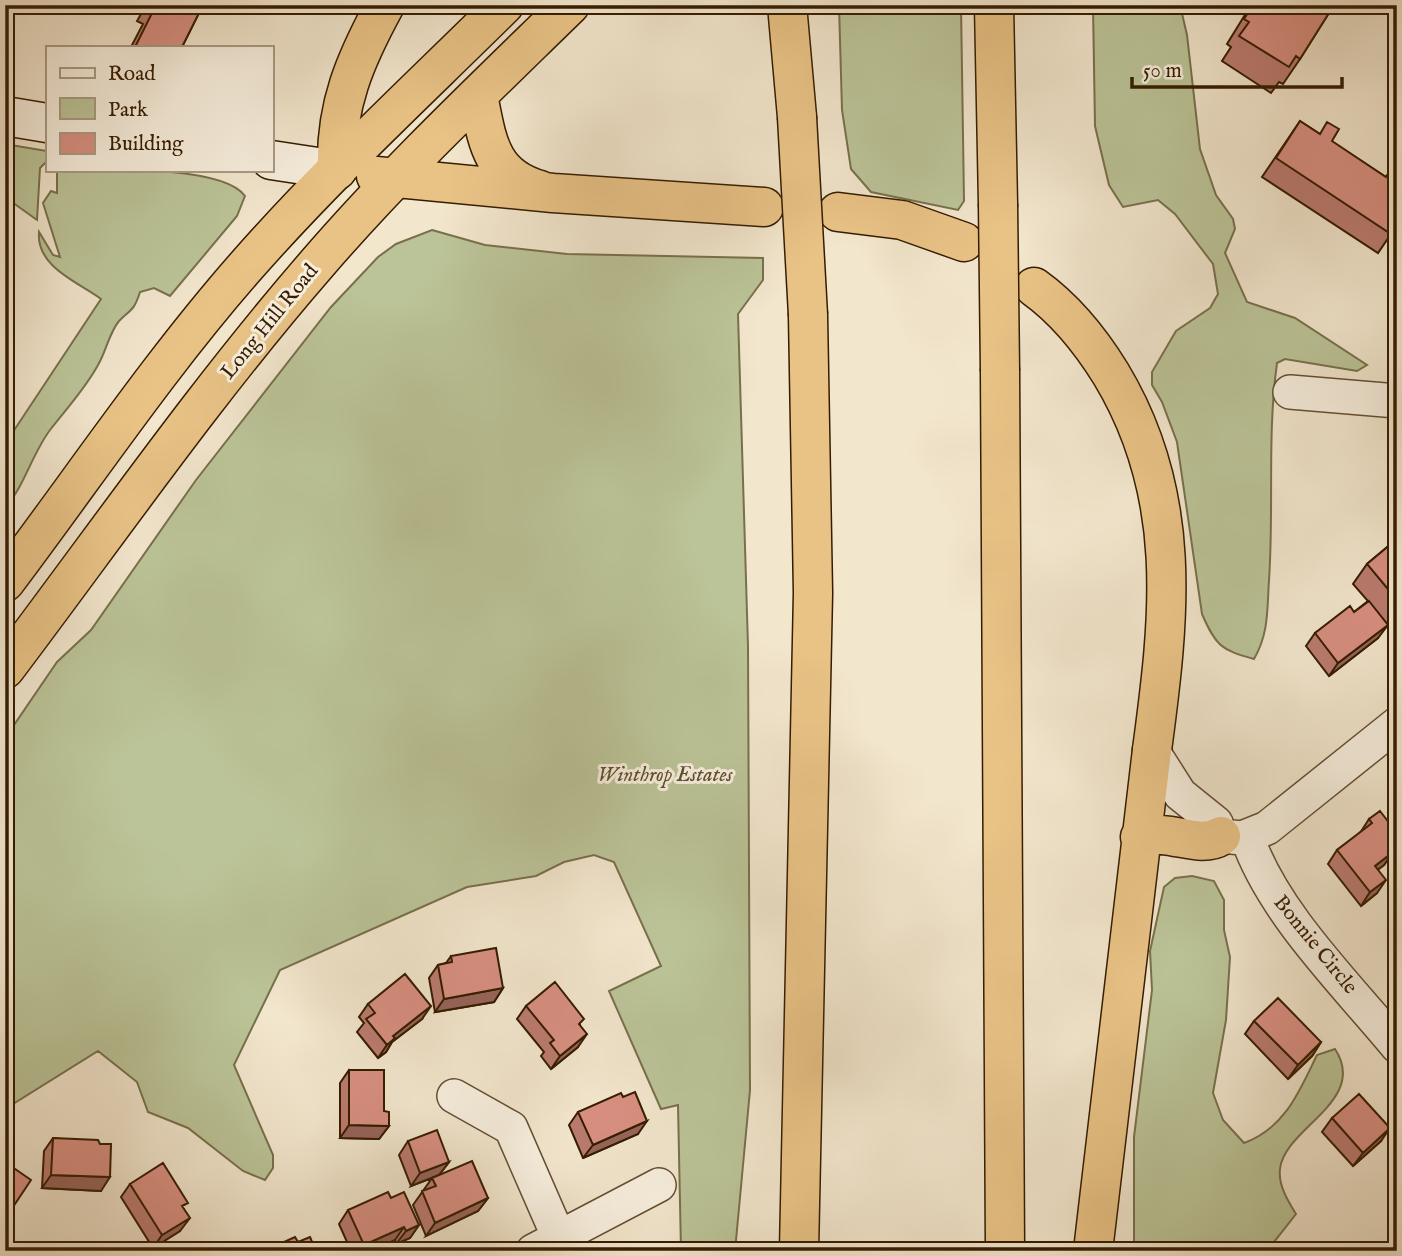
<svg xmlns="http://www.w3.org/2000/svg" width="1402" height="1256" viewBox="0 0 1402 1256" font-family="'IM FELL English',serif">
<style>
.green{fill:#bbc498;stroke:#78704c;stroke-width:2}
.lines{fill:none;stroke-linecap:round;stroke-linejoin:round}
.minor-casing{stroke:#644e33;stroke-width:36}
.secondary-casing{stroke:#351c00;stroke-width:41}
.trunk-casing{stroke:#351c00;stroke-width:41}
.motorway-casing{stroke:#351c00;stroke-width:41}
.minor{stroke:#f7efde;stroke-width:33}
.secondary{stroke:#f7efde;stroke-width:38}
.trunk{stroke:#e9c386;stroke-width:38}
.motorway{stroke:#e9c386;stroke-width:38}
.motorway-bridge-casing{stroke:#351c00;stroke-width:41;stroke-linecap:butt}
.motorway-bridge{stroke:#e9c386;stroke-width:38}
.wall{fill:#ba7b6f;stroke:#351c00;stroke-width:2}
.shaded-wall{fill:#97645a;stroke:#351c00;stroke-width:2}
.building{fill:#d88f81;stroke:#351c00;stroke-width:2}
.labels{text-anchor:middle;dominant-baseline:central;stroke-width:6;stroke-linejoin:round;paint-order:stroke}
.street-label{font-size:21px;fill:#351c00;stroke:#f7efde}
.park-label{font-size:21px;font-style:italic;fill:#5d4e2e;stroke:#f7efde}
</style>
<rect width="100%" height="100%" fill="#f2e6cd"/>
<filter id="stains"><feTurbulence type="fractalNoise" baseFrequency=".00286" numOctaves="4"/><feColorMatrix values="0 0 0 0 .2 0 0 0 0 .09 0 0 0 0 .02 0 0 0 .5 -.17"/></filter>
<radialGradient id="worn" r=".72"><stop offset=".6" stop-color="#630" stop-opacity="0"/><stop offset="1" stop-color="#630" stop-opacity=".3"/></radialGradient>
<path class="green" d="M839 5H961L964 201 958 210 871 192 851 169 842 110Z
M1093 5H1180L1187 35 1200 149 1216 195 1233 219 1235 229 1225 253 1247 302 1295 318 1367 365 1357 371 1285 359 1277 363C1267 435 1274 508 1269 580 1267 610 1269 633 1254 659 1221 650 1216 646 1202 614L1177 442 1162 402 1152 385V372L1176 331 1210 308 1218 294 1213 264 1175 214 1158 200 1123 207 1109 185 1095 126Z
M5 144 47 151V161L40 168 37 220 5 197Z
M57 170C96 170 222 164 245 196L237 216 170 296 154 288 140 292C134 311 131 309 119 321 109 333 106 352 98 365 85 389 67 408 50 430 32 454 25 485 5 508V444L101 299C78 282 36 267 39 232L53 255 60 257 43 203 51 191 57 193Z
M432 230 485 245 567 254 763 258V280L738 314 748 646 750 1090 735 1251H681L678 1105 661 1109 609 991 661 966 614 862 594 855 564 862 536 876 467 887 280 970 234 1065 273 1155V1168L265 1180 243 1171 188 1128 148 1112 137 1082 98 1051 5 1109V753L12 728 57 662 91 630 196 480 331 307 378 257 396 244Z
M1192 876 1214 881 1224 900V930L1230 957 1226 1020 1213 1093 1223 1120 1244 1143C1285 1128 1299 1092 1317 1055L1335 1049C1369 1101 1284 1128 1280 1169 1278 1185 1288 1201 1296 1214L1267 1251H1134V1137L1152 990 1150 951 1164 887 1175 878Z"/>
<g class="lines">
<defs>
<path id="minor" d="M1290 392 1397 401
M1152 750 1180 794 1216 823 1221 836 1242 838 1267 828 1397 724
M1247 837C1273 913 1346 984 1397 1046
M454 1096 511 1128 559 1238
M533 1251 659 1185"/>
<path id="secondary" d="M5 116 47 123
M271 160 337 170"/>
<path id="trunk" d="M478 95C487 140 490 176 540 190
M376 176 553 193 764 207
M838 212 902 220 964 242
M1034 287C1066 310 1090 340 1111 374 1184 495 1170 616 1152 750
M5 582C85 476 159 365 247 265 327 174 417 91 504 5
M5 669C107 534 204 394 315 266 394 174 483 90 570 5"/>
<path id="motorway" d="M787 5 797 117
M994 5 998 204
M337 170C335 106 355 60 385 5
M1000 371 1005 1251
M1140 837C1171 828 1198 850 1221 836
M799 1251 813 593 808 315
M1093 1251 1152 750"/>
</defs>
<use href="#minor" class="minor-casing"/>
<use href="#secondary" class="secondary-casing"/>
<use href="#trunk" class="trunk-casing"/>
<use href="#motorway" class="motorway-casing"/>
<use href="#minor" class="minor"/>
<use href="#secondary" class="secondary"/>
<use href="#trunk" class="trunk"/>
<use href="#motorway" class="motorway"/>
<defs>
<path id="motorway-bridge" d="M797 117 808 315
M998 204 1000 371"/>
</defs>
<use href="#motorway-bridge" class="motorway-bridge-casing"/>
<use href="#motorway-bridge" class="motorway-bridge"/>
</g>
<path class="wall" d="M146 5H203L182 47H131L143 24 137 21Z
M1251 5H1334L1300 59 1283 84 1279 82 1271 93 1222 61 1231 47 1227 44Z
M1300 121 1386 177 1393 166 1397 225 1378 253 1262 177Z
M1397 539V624L1391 629 1381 617 1378 638 1329 676 1306 646 1315 633 1354 612 1368 601 1353 584 1367 564Z
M1397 799V823L1388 812Z
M1369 819 1397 846 1384 865 1378 869 1377 893 1361 906 1328 864 1337 850 1360 833Z
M451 956 503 988 494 1002 435 1012 429 978 438 965 446 963Z
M368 1004 422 1019 392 1042 386 1052 378 1058 357 1032 364 1023 359 1017Z
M526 1006 580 1025 578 1047 551 1069 541 1056 544 1052 517 1019Z
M1254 1021 1321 1042 1312 1056 1288 1079 1245 1034Z
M349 1070 389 1126 379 1139 340 1138V1083Z
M623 1097 638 1134 583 1158 569 1125 578 1112Z
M1332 1118 1381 1141 1353 1166 1322 1132Z
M53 1138 100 1144 101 1191 42 1188 44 1151Z
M408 1141 449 1162 440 1174 488 1198 478 1211 426 1236 413 1205 432 1178 411 1186 399 1155Z
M130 1184 184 1209 180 1231 153 1248 121 1197Z
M391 1198 419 1225 410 1238 396 1244 395 1240 371 1251H351L339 1224 348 1210Z
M1397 1216V1229L1392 1223Z"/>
<path class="shaded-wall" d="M1388 625 1378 638 1329 676 1338 663Z
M1397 843V846L1392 852 1390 848Z
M1393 852 1384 865 1366 879 1375 866Z
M1386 880 1377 893 1361 906 1370 892Z
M503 988 494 1002 435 1012 444 999Z
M431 1006 422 1019 392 1042 386 1052 378 1058 393 1036Z
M587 1034 578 1047 551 1069 560 1056Z
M1321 1042 1312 1056 1288 1079 1298 1065Z
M647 1121 638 1134 583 1158 593 1145Z
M349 1125 389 1126 379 1139 340 1138Z
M1390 1128 1381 1141 1353 1166 1363 1153Z
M449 1162 439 1175 411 1186 420 1173Z
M51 1175 110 1177 101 1191 42 1188Z
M488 1198 478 1211 426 1236 435 1223Z
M190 1218 180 1231 153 1248 162 1235Z
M419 1225 410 1238 396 1244 406 1231Z
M404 1227 395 1240 371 1251H360L364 1245Z"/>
<path class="building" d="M156 5H203L182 47H135Z
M1253 5H1334L1300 59 1296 56 1289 67 1239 36 1249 22 1244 19Z
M1300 121 1320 134 1327 122 1339 129 1332 141 1386 177 1393 166 1397 169V225L1391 234 1276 158Z
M1397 539V600L1367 564Z
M1369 601 1388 625 1338 663 1315 633 1350 606 1354 612Z
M1380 811 1397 833V843L1390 848 1393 852 1375 866 1386 880 1370 892 1337 850 1372 823 1369 819Z
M496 948 503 988 444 999 438 965 452 962 451 956Z
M405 974 431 1006 393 1036 395 1038 387 1045 366 1019 375 1013 368 1004Z
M555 982 584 1019 579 1024 587 1034 560 1056 550 1043 554 1040 526 1006Z
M1278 998 1321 1042 1298 1065 1254 1021Z
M349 1070H384V1111L389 1112V1126L349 1125Z
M635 1092 647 1121 593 1145 578 1112 621 1093 623 1097Z
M1359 1094 1390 1128 1363 1153 1332 1118Z
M437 1130 449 1162 420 1173 408 1141Z
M53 1138 98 1140 100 1144H111L110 1177 51 1175Z
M472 1161 488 1198 435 1223 422 1191 436 1186 432 1178Z
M5 1162 31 1180 5 1219Z
M163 1163 188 1203 182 1206 190 1218 162 1235 130 1184Z
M388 1192 391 1198 404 1192 419 1225 406 1231 404 1227 364 1245 348 1210Z
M295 1237 298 1242 310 1237 316 1251H264Z"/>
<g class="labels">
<g class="street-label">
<text transform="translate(270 322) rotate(-51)">Long Hill Road</text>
<text transform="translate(1315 945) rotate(51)">Bonnie Circle</text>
</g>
<g class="park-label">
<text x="665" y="775">Winthrop Estates</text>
</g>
</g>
<rect width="1402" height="1256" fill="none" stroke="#f2e6cd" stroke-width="28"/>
<rect x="7" y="7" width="1388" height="1242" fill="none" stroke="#351c00" stroke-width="3.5"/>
<rect x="14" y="14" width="1374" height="1228" fill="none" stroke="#351c00" stroke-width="2"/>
<rect x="46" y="46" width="228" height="126" fill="#f7efde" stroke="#a99b85" stroke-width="2"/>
<rect x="60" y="68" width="35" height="10" fill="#f7efde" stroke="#a99b85" stroke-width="2"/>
<text x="108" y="80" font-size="21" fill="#351c00">Road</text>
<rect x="60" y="98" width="35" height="21" fill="#bbc498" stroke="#a99b85" stroke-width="2"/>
<text x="108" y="116" font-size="21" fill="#351c00">Park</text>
<rect x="60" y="133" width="35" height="21" fill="#d88f81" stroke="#a99b85" stroke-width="2"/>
<text x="108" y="150" font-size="21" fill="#351c00">Building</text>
<path d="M1132 77v10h210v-10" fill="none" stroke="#351c00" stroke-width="3.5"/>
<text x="1143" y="77" font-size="21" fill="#351c00" stroke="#f7efde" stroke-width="5" paint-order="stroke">50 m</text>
<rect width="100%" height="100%" filter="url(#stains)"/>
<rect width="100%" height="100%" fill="url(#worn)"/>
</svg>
